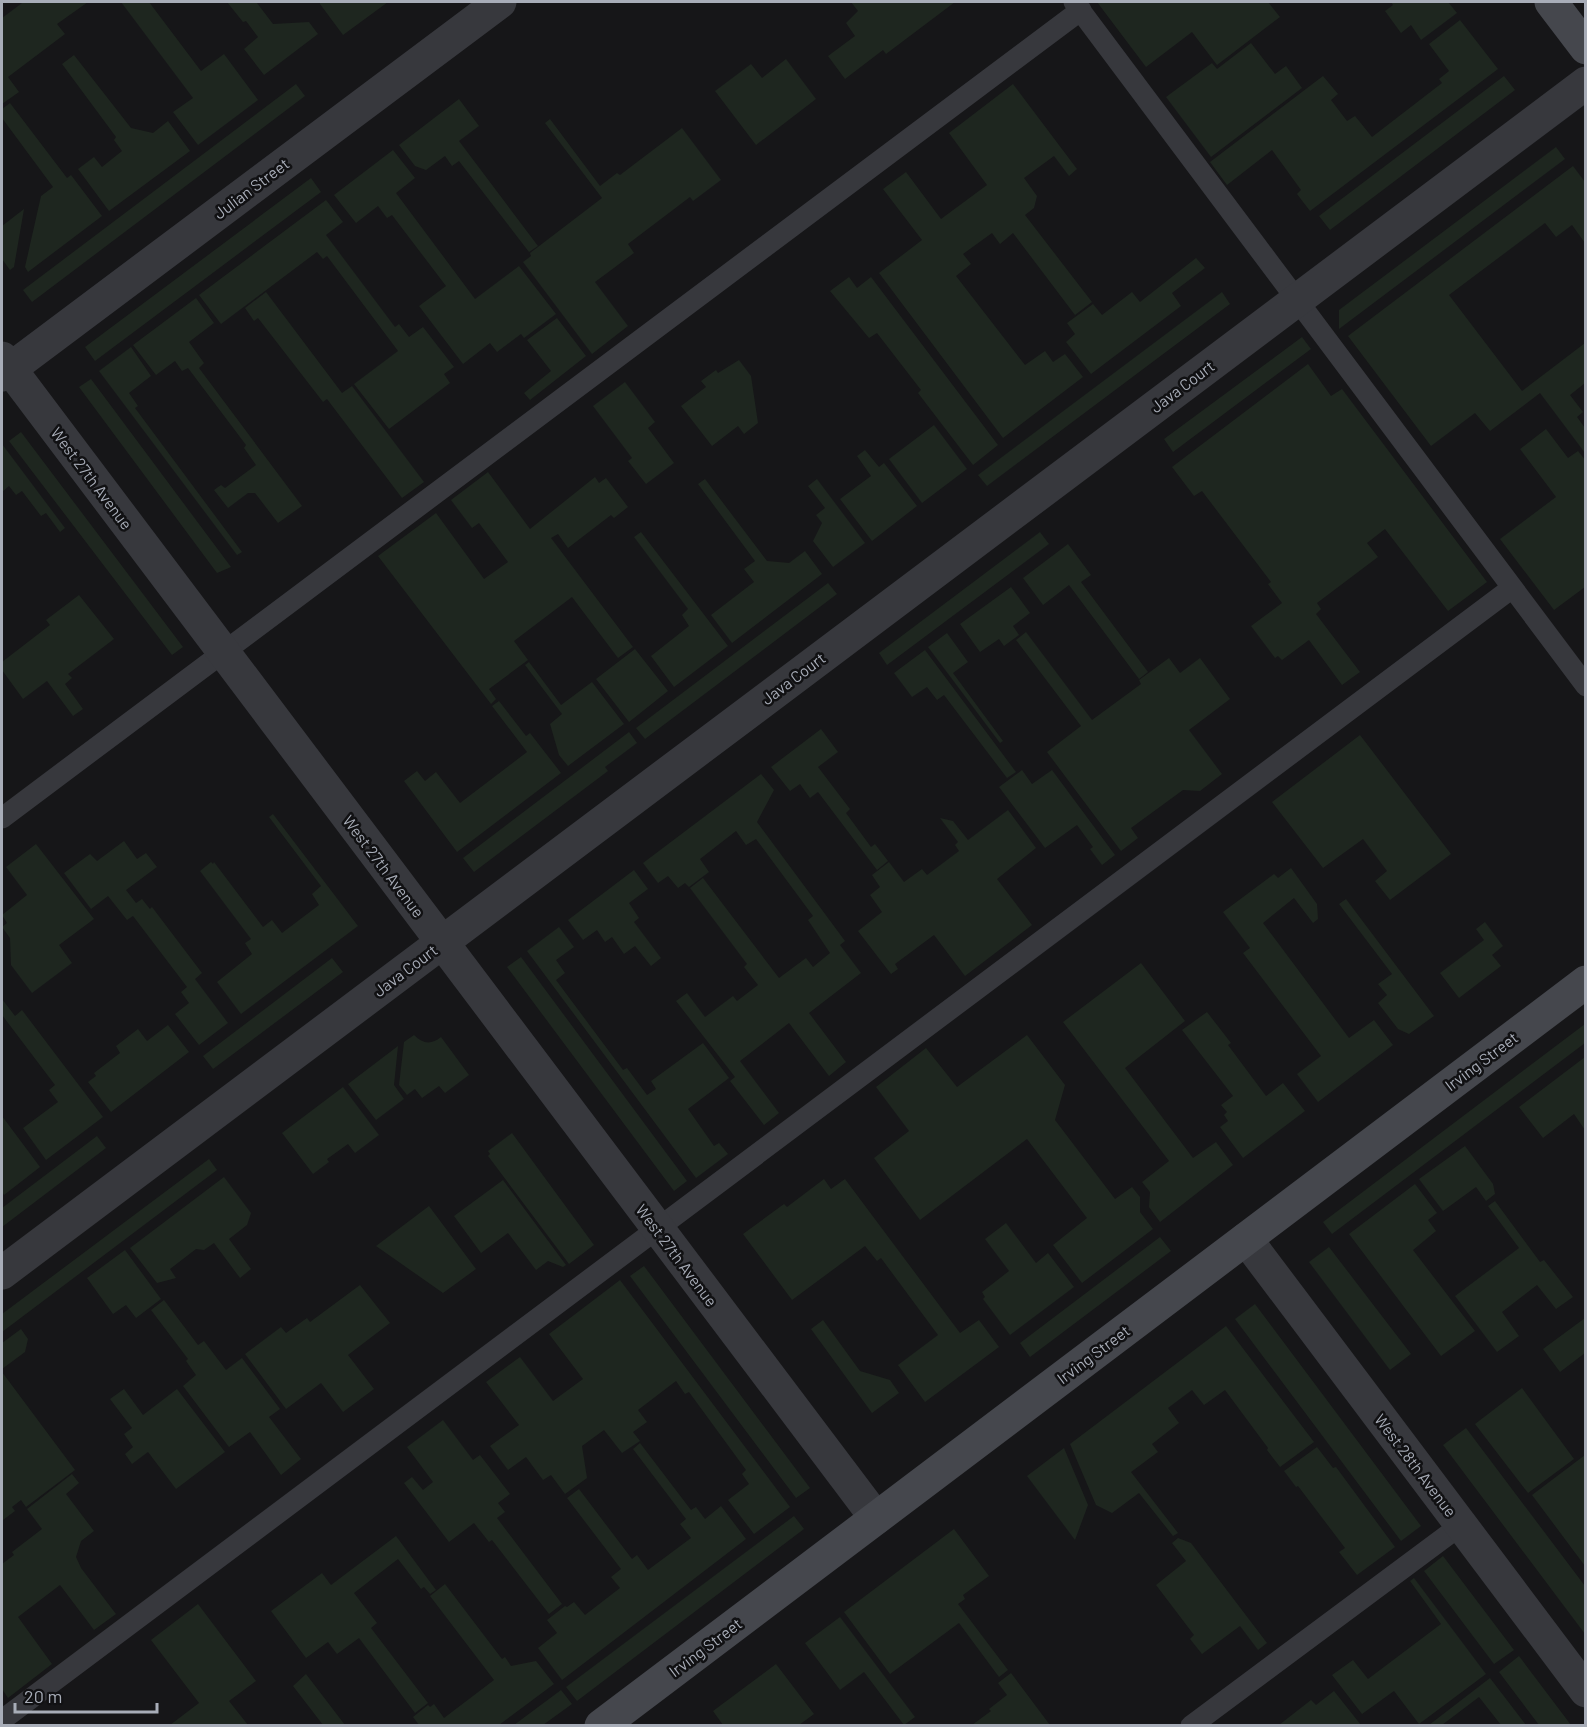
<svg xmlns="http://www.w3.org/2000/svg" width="1587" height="1727" viewBox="0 0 1587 1727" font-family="Barlow,sans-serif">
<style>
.green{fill:#1e261f}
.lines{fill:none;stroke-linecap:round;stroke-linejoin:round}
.path{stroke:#3d3f44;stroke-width:4;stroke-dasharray:3 4.5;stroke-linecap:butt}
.lane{stroke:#37383d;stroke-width:21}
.street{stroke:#37383d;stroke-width:33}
.secondary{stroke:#45474d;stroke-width:33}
.labels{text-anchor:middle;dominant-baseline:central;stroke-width:5;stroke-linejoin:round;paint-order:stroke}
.street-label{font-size:16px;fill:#a8adb8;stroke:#111113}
</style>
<rect width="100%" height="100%" fill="#161618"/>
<path class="green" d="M21 2H88L57 24 65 34 8 77 19 92 2 104V18L22 3Z
M121 2H149L201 71 224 54 258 100 198 145 173 112 193 98Z
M227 2 257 3 273 24 309 22 318 34 264 75 244 49 258 37 246 21 243 22Z
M320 2H388L343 35 320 4Z
M851 2H955L886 54 883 50 845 79 828 56 855 36 846 23 858 11Z
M1097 2H1268L1280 17 1217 65 1192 32 1146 67Z
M1391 2H1448L1457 13 1421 40 1411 25 1401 33 1385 11 1393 5Z
M1460 20 1498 69 1310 211 1297 194 1301 190 1272 150 1227 185 1210 162 1323 76 1338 94 1331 100 1347 121 1355 116 1372 137 1442 83 1439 79 1449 71 1429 44Z
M1251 43 1275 74 1286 66 1302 88 1211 157 1166 97 1212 63 1217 69Z
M74 55 131 128 153 133 168 121 190 151 109 211 78 169 94 157 102 167 122 151 114 140 116 137 62 64Z
M786 59 816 99 756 145 715 91 751 64 762 78Z
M1504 76 1515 90 1330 230 1319 216Z
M296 84 305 96 32 302 23 290Z
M1013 84 1077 169 1069 176 1054 156 1024 178 1037 196 1034 208 1025 215 1092 302 1075 315 1013 233 1000 244 992 233 963 254 971 264 956 276 1025 365 1045 351 1053 362 1065 354 1083 377 1003 438 879 273 922 240 883 189 906 172 941 219 987 185 949 133Z
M459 99 479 126 459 141 538 246 529 252 459 161 452 166 445 156 426 170 415 166 399 145Z
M10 103 67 178 71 175 102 216 28 272 25 267 41 196 53 187 2 118V109Z
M550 119 600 186 617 173 620 175 682 128 721 180 693 201 690 197 628 244 634 253 595 282 628 326 592 354 523 262 531 256 530 253 602 198 545 123Z
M1556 147 1565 159 1339 329V310Z
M393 150 415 178 396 193 475 299 519 266 556 314 524 338 521 334 497 352 490 343 463 364 419 306 446 286 392 215 387 218 378 206 356 223 334 195Z
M1573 166 1585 182V243L1572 225 1556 237 1545 223 1449 295 1522 391 1585 343V383L1570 395 1583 412 1577 417 1585 428V453L1540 393 1490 431 1475 413 1431 446 1348 336Z
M311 178 321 192 95 361 85 347Z
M326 200 343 222 326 235 395 327 399 324 409 337 423 327 454 367 444 374 450 383 389 429 354 384 398 351 327 256 323 259 317 252 221 324 199 295Z
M24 209 14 267 10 270 2 259V226Z
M1196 258 1205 268 1172 293 1181 306 1091 374 1066 342 1075 334 1067 323 1093 304 1102 315 1132 292 1140 302Z
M849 277 857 288 871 277 998 445 973 465 918 393 921 390 877 333 869 338 830 291Z
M266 292 342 393 352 386 424 482 402 498 327 399 323 402 258 318 254 321 245 308Z
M1222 292 1230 304 987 486 978 475Z
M196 298 214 323 189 342 204 363 199 368 302 506 278 523 255 493H248L228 508 214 490 221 485 225 488 256 465 244 448 246 445 188 368 182 371 175 361 156 375 133 345Z
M557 318 586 356 530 400 524 393 551 371 527 340Z
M1302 337 1311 349 1173 452 1164 439Z
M131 347 151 376 129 393 138 406 135 408 242 552 237 555 99 371Z
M739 360 751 376 758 423 744 434 738 426 712 446 681 406 706 387 701 381 716 370 718 373Z
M1308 364 1331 396 1342 389 1487 582 1448 611 1385 529 1367 543 1378 557 1317 603 1321 609 1316 614 1360 672 1342 685 1309 640 1282 660 1278 656 1275 658 1251 626 1282 603 1268 584 1271 582 1202 491 1194 496 1172 467Z
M91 379 231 567 217 573 79 387Z
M625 382 655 422 648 428 674 463 646 484 628 461 632 458 593 406Z
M934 425 967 469 922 503 889 459Z
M1546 429 1568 458 1578 451 1586 461 1585 587 1554 610 1500 539 1556 497 1520 449Z
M21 432 183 647 172 655 9 441Z
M2 444 65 528 60 532 46 513 41 516 22 491 16 495 9 486 2 492Z
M865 450 879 467 884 463 917 506 872 541 840 499 871 476 857 456Z
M488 472 530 529 595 477 599 483 606 478 628 507 614 518 611 515 568 548 558 534 551 538 633 647 618 658 572 597 514 641 528 660 489 689 496 699 491 704 378 556 436 513 484 579 508 562 479 523 472 528 451 500Z
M705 479 767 561 789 563 805 551 822 574 732 643 711 615 754 582 744 569 755 561 698 484Z
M817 479 865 543 833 567 813 541 822 523 816 515 825 508 808 486Z
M641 532 728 646 674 687 651 656 689 626 682 615 688 609 634 537Z
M1040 532 1049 544 887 665 879 653Z
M1068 544 1091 575 1081 582 1148 672 1139 679 1069 585 1043 605 1023 578Z
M828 583 837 594 645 739 636 728Z
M1011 587 1030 613 1013 626 1019 635 1004 646 999 639 980 652 960 624Z
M79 595 114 639 68 674 72 678 65 684 83 709 73 716 47 681 23 699 2 670V662L50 625 46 620Z
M1026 632 1092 720 1141 684 1139 680 1169 658 1180 673 1200 658 1230 699 1189 730 1222 774 1200 791 1183 790 1131 828 1138 838 1121 851 1047 752 1081 726 1016 640Z
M947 633 968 662 953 673 1003 741 1000 743 928 647Z
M635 649 668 691 629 722 596 679Z
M925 650 1016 772 1007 778 944 695 937 700 927 687 912 697 894 673Z
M529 662 561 705 592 682 624 724 568 766 559 755 550 724 562 714 525 665Z
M499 701 526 736 530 733 561 773 457 852 404 781 417 771 425 781 436 772 460 803 527 752 492 706Z
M821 729 838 752 818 767 850 809 846 813 871 847 875 844 888 861 877 870 818 792 810 798 800 784 790 791 771 767Z
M629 732 637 743 605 767 608 771 474 872 463 858Z
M1360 735 1451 854 1390 900 1375 881 1387 871 1363 839 1323 868 1272 802Z
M1022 770 1032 784 1052 770 1115 855 1102 865 1090 849 1093 847 1077 825 1045 848 999 787Z
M761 774 774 790 757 822 845 941 840 945 861 973 809 1013 846 1062 829 1076 789 1023 740 1061 779 1113 764 1125 730 1081 735 1077 676 1001 687 993 705 1017 733 996 737 1001 758 985 744 967 747 964 690 888 703 878 779 978 806 958 813 967 830 953 808 920 813 916 756 839 746 845 736 831 700 859 709 872 689 887 685 883 678 888 668 876 658 883 643 863Z
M1008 810 1036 848 997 879 1032 925 965 976 934 935 895 964 898 969 891 974 858 931 882 912 870 895 880 887 872 875 889 862 904 882 922 869 927 875 959 851 955 845 958 842 940 818 953 821 968 840Z
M273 814 358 926 241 1014 217 982 252 954 245 943 251 939 200 871 211 862 213 864 214 862 263 927 272 920 282 933 319 905 312 894 321 886 269 817Z
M124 841 137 859 146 853 157 867 126 890 136 903 142 899 150 909 152 907 202 973 195 979 228 1023 199 1045 175 1014 189 1003 181 992 187 987 133 916 127 920 108 896 91 909 64 873 90 854 97 861Z
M36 844 94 919 59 945 72 963 32 993 11 965 10 938 2 927 7 923 2 915 27 895 6 867Z
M1291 868 1317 904 1318 919 1313 923 1294 898 1263 923 1349 1038 1374 1020 1393 1045 1318 1102 1297 1074 1321 1056 1243 953 1250 948 1223 912 1274 874 1278 878Z
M634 870 648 889 629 903 639 918 634 922 661 958 651 966 635 946 624 954 612 937 605 942 597 930 583 940 568 920Z
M1346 899 1434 1016 1409 1034 1398 1029 1378 1003 1387 995 1378 984 1392 974 1339 904Z
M1485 922 1503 946 1492 955 1501 966 1459 998 1440 973 1484 940 1476 929Z
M559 927 574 947 556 960 565 973 556 980 623 1070 627 1068 647 1095 656 1089 651 1081 703 1043 729 1078 688 1109 714 1146 719 1143 728 1154 696 1178 527 951Z
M521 957 687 1181 674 1191 507 967Z
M332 958 343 972 213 1069 203 1056Z
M1141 963 1185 1021 1125 1068 1193 1158 1216 1142 1233 1165 1160 1222 1149 1207 1150 1192 1142 1182 1169 1161 1063 1022Z
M2 999 15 1016 22 1010 103 1117 46 1160 23 1128 58 1102 49 1090 55 1085 2 1015Z
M1207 1012 1231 1043 1228 1045 1266 1096 1283 1083 1305 1111 1243 1158 1220 1127 1228 1121 1224 1115 1227 1112 1221 1105 1233 1096 1182 1030Z
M1585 1024V1043L1332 1234 1323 1222Z
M168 1025 189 1052 111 1112 88 1082 96 1076 94 1073 120 1053 116 1046 138 1029 147 1041Z
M414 1035C423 1044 431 1045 441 1037L469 1075 445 1093 439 1086 422 1098 415 1089 407 1095 399 1085 404 1042Z
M1027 1035 1065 1085 1055 1120 1115 1199 1132 1187 1140 1197V1212L1153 1229 1082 1283 1053 1245 1087 1218 1027 1139 920 1220 874 1158 909 1131 876 1087 926 1048 957 1087Z
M398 1046 394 1085 404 1099 376 1120 348 1084Z
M1585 1057V1130L1574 1114 1543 1138 1519 1107Z
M343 1087 379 1135 355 1153 348 1144 327 1159 329 1162 313 1174 282 1133Z
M2 1116 40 1167 4 1195 2 1192Z
M512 1133 594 1245 569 1264 488 1156 490 1154 488 1151Z
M97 1136 106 1148 2 1227V1208Z
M1465 1146 1493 1184 1495 1194 1486 1201 1476 1187 1443 1211 1419 1179Z
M209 1159 217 1170 2 1332V1314Z
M224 1177 251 1213 247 1225 229 1239 251 1269 240 1278 214 1243 204 1250 196 1249 170 1269 176 1278 157 1283 130 1248Z
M824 1179 831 1189 845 1179 960 1333 979 1320 999 1347 925 1402 898 1365 938 1335 881 1258 877 1261 865 1246 792 1300 743 1234 784 1204 787 1207Z
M503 1180 566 1265 563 1267 548 1261 536 1270 508 1233 481 1253 454 1216Z
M1415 1184 1437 1213 1428 1220 1436 1231 1413 1250 1475 1331 1441 1356 1349 1234Z
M1495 1201 1540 1262 1544 1260 1573 1297 1556 1309 1537 1285 1502 1312 1519 1336 1497 1352 1455 1296 1519 1248 1488 1206Z
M429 1206 476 1269 443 1293 376 1246Z
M1006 1223 1036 1263 1048 1253 1074 1287 1010 1335 983 1299 985 1297 982 1292 1009 1271 985 1239Z
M1160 1237 1171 1251 1030 1357 1020 1343Z
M1329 1247 1411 1354 1390 1370 1309 1262Z
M125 1250 161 1299 136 1318 126 1305 113 1314 87 1278Z
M644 1266 810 1488 796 1498 630 1276Z
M620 1280 790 1507 754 1534 728 1500 749 1484 742 1474 746 1470 689 1392 685 1394 676 1381 638 1410 647 1422 633 1432 640 1441 622 1453 604 1430 582 1446 587 1478 565 1494 551 1475 543 1480 526 1457 508 1470 490 1446 519 1425 486 1382 520 1357 553 1401 583 1379 549 1334Z
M360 1285 390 1323 348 1355 374 1389 343 1412 321 1383 286 1409 245 1354 281 1327 286 1333 307 1318 310 1322Z
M164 1300 198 1345 204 1341 226 1370 242 1358 280 1409 269 1417 301 1459 281 1475 250 1432 229 1447 183 1386 196 1375 186 1361 188 1359 151 1310Z
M1255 1304 1421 1526 1401 1541 1235 1319Z
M1585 1318V1353L1560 1372 1543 1349Z
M823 1320 860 1371 890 1380 899 1393 872 1413 811 1329Z
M1226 1326 1314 1442 1280 1467 1267 1450 1268 1448 1225 1390 1204 1405 1192 1390 1168 1408 1179 1423 1152 1444 1158 1452 1131 1472 1178 1533 1173 1536 1139 1493 1112 1513 1096 1505 1070 1444Z
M21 1329 28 1339 25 1352 2 1369V1343Z
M2 1372 75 1470 26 1507 21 1500 12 1507 15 1511 3 1520 2 1518 3 1509 2 1507Z
M1522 1388 1574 1459 1528 1493 1475 1424Z
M124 1389 143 1415 177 1389 225 1452 176 1489 148 1452 132 1464 125 1454 133 1447 124 1434 132 1428 110 1399Z
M443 1420 473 1460 480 1455 510 1494 498 1503 505 1512 497 1518 562 1604 549 1614 492 1540 489 1542 474 1523 449 1542 404 1483 412 1477 423 1490 433 1482 407 1447Z
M1466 1428 1585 1586V1634L1443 1445Z
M640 1443 691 1510 696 1507 705 1519 721 1506 746 1539 562 1680 538 1648 557 1633 547 1620 565 1606 567 1607 574 1602 585 1615 620 1588 611 1577 621 1569 567 1498 579 1489 632 1559 637 1555 648 1570 691 1538 680 1524 686 1519 633 1449Z
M1317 1447 1333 1468 1336 1467 1395 1547 1357 1575 1339 1552 1345 1548 1298 1486 1296 1487 1284 1471Z
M1064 1448 1088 1505 1075 1540 1027 1476Z
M1585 1455V1566L1532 1495Z
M72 1474 79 1483 66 1494 94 1531 81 1541 76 1557 81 1568 116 1614 94 1630 60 1585 18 1617 52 1664 8 1698 2 1689V1564L14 1555 12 1552 42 1529 27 1509Z
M794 1516 804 1529 577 1701 566 1687Z
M954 1529 989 1576 963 1595 965 1599 958 1604 1008 1670 999 1677 959 1623 890 1674 844 1612Z
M396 1536 436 1590 430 1594 424 1587 421 1589 398 1559 354 1593 377 1623 371 1628 428 1703 415 1713 359 1638 337 1654 328 1642 306 1658 271 1611 322 1573 331 1585Z
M1178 1538 1191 1543 1267 1643 1258 1650 1240 1626 1202 1654 1190 1639 1194 1635 1156 1585 1186 1561 1172 1543Z
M1443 1556 1514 1650 1494 1664 1424 1571Z
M1414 1578 1486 1674 1419 1724 1394 1691 1362 1714 1332 1675 1353 1660 1368 1679 1441 1624 1410 1581Z
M445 1584 502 1659 505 1657 511 1666 536 1661 554 1684 499 1725H419L413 1717 428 1705 430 1707 434 1704 444 1718 494 1680 430 1596Z
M198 1604 256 1681 229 1701 248 1725H170L199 1703 151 1640Z
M840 1617 915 1717 904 1725 864 1672 840 1690 805 1643Z
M1519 1656 1571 1725H1539L1499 1672Z
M776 1664 814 1714 799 1725H723L713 1711Z
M1011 1673 1050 1725H972L991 1711 989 1709 1007 1695 998 1683Z
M306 1674 345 1725H323L293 1686Z
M1490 1678 1526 1725H1501L1479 1697 1442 1725H1429Z
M561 1690 572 1704 543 1725H514Z
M1334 1691 1361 1725H1279L1311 1700 1316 1705Z"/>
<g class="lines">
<path class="path" d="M1585 1463H1586"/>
<path class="lane" d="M1074 2 1586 686
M2 818 1081 10
M2 1720 1512 588
M1191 1726 1461 1525"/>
<path class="street" d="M2 358 876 1518
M2 375 500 2
M1246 1239 1586 1691
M2 1273 1586 83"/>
<path class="secondary" d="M1551 2 1586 48
M601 1726 1586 982"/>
</g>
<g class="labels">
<g class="street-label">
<text transform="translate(251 188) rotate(-37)">Julian Street</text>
<text transform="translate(1182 386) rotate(-37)">Java Court</text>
<text transform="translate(92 478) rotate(53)">West 27th Avenue</text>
<text transform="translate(793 678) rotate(-37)">Java Court</text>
<text transform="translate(384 866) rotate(53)">West 27th Avenue</text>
<text transform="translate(405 970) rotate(-37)">Java Court</text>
<text transform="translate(1481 1061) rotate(-37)">Irving Street</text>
<text transform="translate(677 1255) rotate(53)">West 27th Avenue</text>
<text transform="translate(1093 1354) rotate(-37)">Irving Street</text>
<text transform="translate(1416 1465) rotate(53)">West 28th Avenue</text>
<text transform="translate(705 1647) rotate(-37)">Irving Street</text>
</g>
</g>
<rect width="1587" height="1727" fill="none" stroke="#a8adb8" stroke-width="6"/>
<path d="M15 1703v9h142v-9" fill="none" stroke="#a8adb8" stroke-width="3"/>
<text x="24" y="1703" font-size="18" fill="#a8adb8" stroke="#111113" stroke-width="4.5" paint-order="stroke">20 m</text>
</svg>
